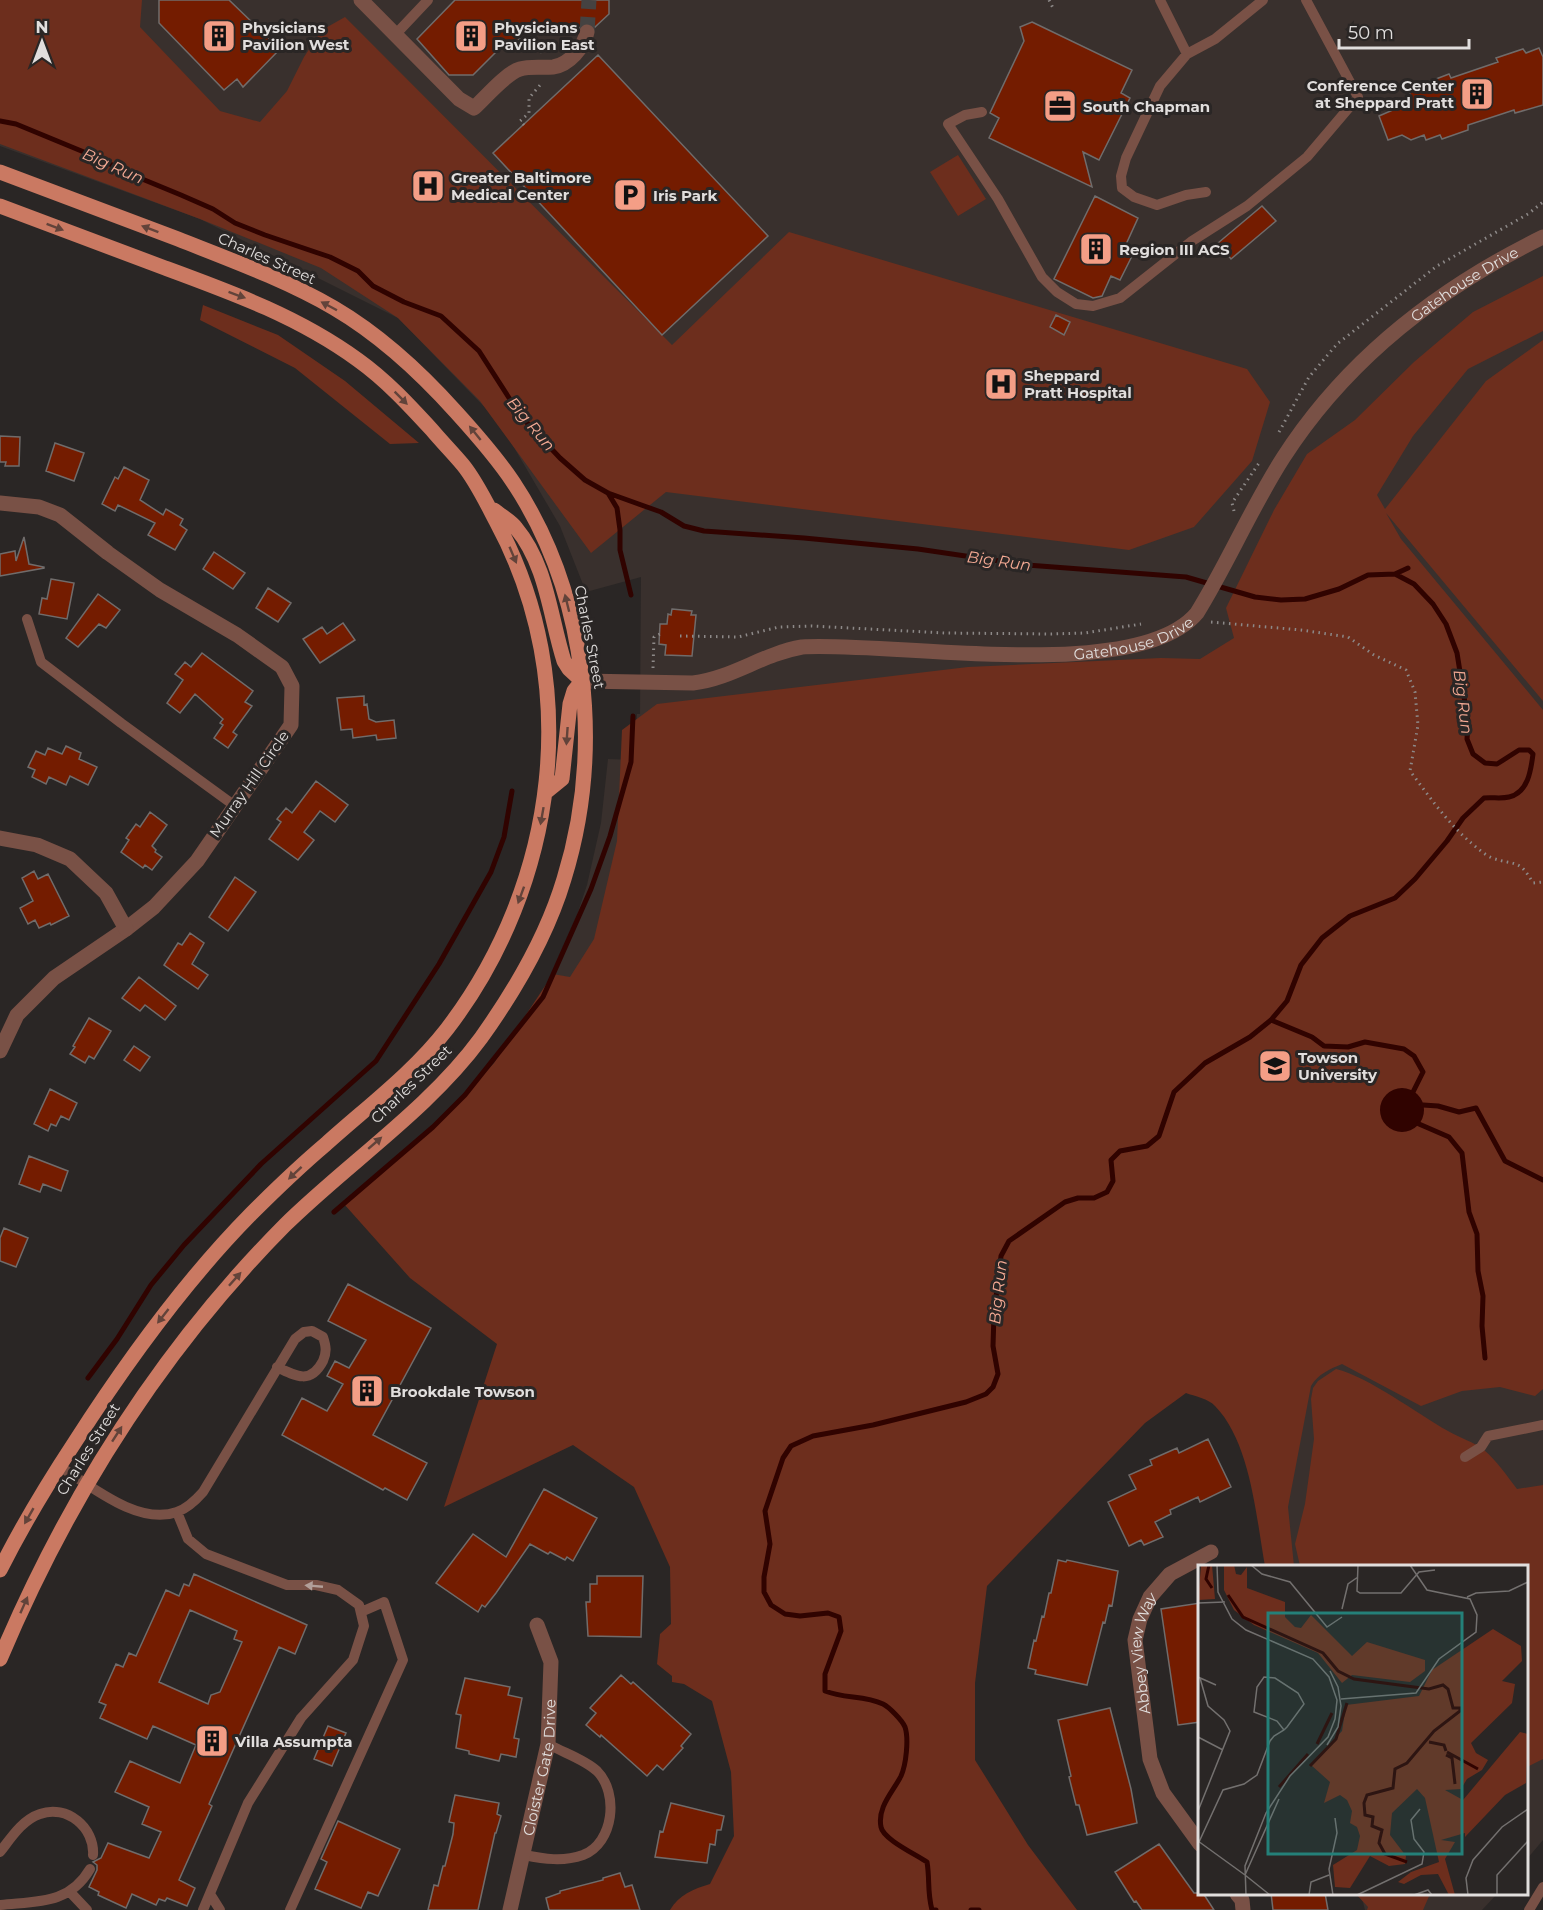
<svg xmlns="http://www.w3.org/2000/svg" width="1543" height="1910" viewBox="0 0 1543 1910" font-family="Montserrat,sans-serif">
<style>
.built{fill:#39302d}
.green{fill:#6d2e1d}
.water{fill:#300300}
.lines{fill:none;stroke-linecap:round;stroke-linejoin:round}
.stream{stroke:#300300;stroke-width:5}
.building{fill:#741c00;stroke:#706c6b;stroke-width:1.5;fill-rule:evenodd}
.minor-tunnel{stroke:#454241;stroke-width:15;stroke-dasharray:15 8;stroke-linecap:butt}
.path{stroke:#8d8988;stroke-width:3;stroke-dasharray:1.5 4.5;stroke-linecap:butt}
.service{stroke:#795146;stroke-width:10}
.minor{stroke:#795146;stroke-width:15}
.primary{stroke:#ca7962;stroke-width:15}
.oneway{fill:#62433a}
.oneway2{fill:#b29f99}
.labels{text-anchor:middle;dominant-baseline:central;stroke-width:6;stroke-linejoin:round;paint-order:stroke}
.poi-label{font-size:15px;font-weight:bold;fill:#e1dedd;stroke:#2a2625;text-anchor:start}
.street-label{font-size:15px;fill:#e1dedd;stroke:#2a2625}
.water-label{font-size:16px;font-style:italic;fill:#f5aa94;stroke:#2a2625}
.inset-river{fill:none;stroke:#300300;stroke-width:3}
.inset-road{fill:none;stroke:#73706f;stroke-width:1.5}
.view{fill:#248079;fill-opacity:0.15;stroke:#248079;stroke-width:3}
.inset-edge{fill:none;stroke:#e1dedd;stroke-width:3}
</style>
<rect width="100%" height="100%" fill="#2a2625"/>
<path class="built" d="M0 0H1543V1840L1527 1859 1526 1566H1282L1225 1331 911 1039 551 974 577 915 587 885 601 823 608 759 635 760 637 714H640L641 577 586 592 560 526 499 422 398 318 200 219 0 146Z
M1361 1894H1497L1482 1910H1365Z"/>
<path class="green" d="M0 0H142L140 27 220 111 260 122 287 91 304 57 322 30 345 17 672 345 789 232 1247 369 1270 402 1252 461 1194 527 1129 550 666 492 591 553 480 401 398 318 321 268 200 219 0 144Z
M958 155 986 199 958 216 930 172Z
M1543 276V331L1468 369 1413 436 1377 495 1385 509 1486 381 1543 340V701L1386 513 1401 539 1543 710V1389L1535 1396 1500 1387 1462 1391 1421 1406 1342 1364C1330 1369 1318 1374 1311 1386L1288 1507 1294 1566H1265C1256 1517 1251 1443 1215 1406 1209 1399 1194 1396 1186 1393L1145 1423 987 1586 975 1683V1760L1028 1845 1077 1910H670C679 1895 693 1889 710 1884L734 1836 731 1772 712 1701 684 1684 672 1682V1676L657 1664 660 1634 671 1624 670 1567 634 1487 573 1445 444 1507 497 1344 410 1278 344 1204 408 1149 459 1101 494 1063 553 974 570 977 594 939 617 841 622 730 657 704 968 667 1161 658 1200 659 1234 638 1226 608 1274 510 1307 454 1355 420 1414 362 1473 312Z
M203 305 278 335 345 381 419 443 390 444 295 368 200 320Z
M1336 1369C1369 1377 1416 1413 1448 1431 1460 1438 1474 1442 1484 1450 1497 1461 1507 1476 1517 1489L1543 1485V1759L1527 1767 1526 1566H1300L1295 1544 1305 1504 1314 1439 1311 1399 1313 1388 1318 1381Z
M1356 1894H1430L1423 1910H1367L1368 1907Z"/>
<path class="water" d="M1380 1110a22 22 0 1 1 44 0a22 22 0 1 1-44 0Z"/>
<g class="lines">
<path class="stream" d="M0 121 16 124 96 157 130 174 181 195 213 209 235 223 265 235 330 257 358 271 373 286 404 302 441 316 479 351 511 401 528 424 560 458 585 480 608 493 661 512 684 526 704 531 804 538 918 549 1027 565 1186 577 1255 597 1281 600 1305 599 1339 589 1368 575 1395 574 1414 584 1433 604 1446 624 1457 653 1468 722 1467 739 1473 754 1485 763 1497 764 1519 750H1529L1533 754C1531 770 1528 793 1509 797 1501 799 1492 797 1484 798L1463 818 1447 841 1415 879 1395 898 1350 916 1322 938 1301 965 1287 1001 1271 1020 1250 1037 1205 1063 1174 1092 1159 1136 1147 1146 1120 1151 1111 1160 1113 1181 1107 1192 1094 1198H1078L1065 1202 1009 1241 1001 1256 994 1314 993 1346 998 1374 993 1387 986 1394 966 1402 873 1425 813 1436 791 1446 783 1458 765 1511 770 1544 764 1577V1592L771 1605 785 1614 800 1616 828 1613 839 1617 841 1631 825 1674V1691C845 1699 864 1695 883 1704 889 1707 902 1720 905 1727 909 1739 906 1765 901 1776 893 1792 877 1807 881 1827 883 1839 915 1854 927 1862 930 1880 927 1891 932 1910H936
M608 493 617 508 620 530V550L631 595
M1395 574 1408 568
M1271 1020 1312 1037 1324 1046 1348 1047 1365 1042 1404 1049 1414 1056 1423 1072 1413 1092
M1423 1105 1438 1106 1459 1112 1476 1108 1505 1161 1543 1180
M1419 1124 1449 1137 1462 1153 1469 1212 1477 1234 1478 1271 1483 1296 1482 1326 1485 1358
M334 1212 433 1127 465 1095 543 997 591 889 610 836 631 762 633 716
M88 1378 117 1339 151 1285 184 1245 261 1164 376 1061 439 964 491 872 504 837 512 791
M971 1910H979"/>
</g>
<path class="building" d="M159 0H229L280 49 243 87 237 79 224 90 159 23Z
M455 0H609V14L595 27 589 23 581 25 577 33H524L513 46H502L473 75H449L417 39Z
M1032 22 1132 70 1121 93 1130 98 1099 160 1083 152 1092 187 989 138 999 118 990 113 1024 41 1020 27Z
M1539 48 1543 57V105L1515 113 1514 110 1468 125V130L1442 139 1440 135 1426 140 1424 135 1411 140 1402 135 1388 140 1379 116 1393 110 1398 101 1411 96 1409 92 1424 87 1423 84 1449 74 1451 78 1498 62 1496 58 1523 49 1526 53Z
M598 55 768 236 662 335 493 153Z
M1095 196 1138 218 1123 251 1132 256 1120 280 1111 276 1102 296 1093 298 1054 279Z
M1262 206 1276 221 1231 259 1218 243Z
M1056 315 1070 322 1064 335 1050 327Z
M0 436 20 437 19 466H5L6 462H0Z
M55 443 84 453 74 481 46 471Z
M124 467 149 480 140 500 163 515 166 509 183 519 180 525 187 530 175 550 148 535 155 523 118 505 115 511 102 504 115 477 118 479Z
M24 537 29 564 44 567V568L0 576V554L15 551 16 561Z
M214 552 245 573 233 589 203 569Z
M51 579 74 583 67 619 39 614 42 598 47 599Z
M268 588 291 603 278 622 256 608Z
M98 594 120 610 106 628 99 624 78 647 66 638Z
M672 609 692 611 691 615H696L692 656 665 655 666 645 659 644 660 624H667L668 614 671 615Z
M343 623 355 640 320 663 303 639 322 627 327 634Z
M202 653 253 691 245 702 252 706 233 732 237 735 228 748 214 738 223 725 220 723 223 719 195 694 180 713 167 703 183 680 175 674 185 662 191 667Z
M364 696V705L367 704 369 719 376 722 394 720 396 738 377 740 376 735 353 738 352 729 341 730 337 698Z
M66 746 81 753 79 759 97 767 88 785 70 776 66 785 49 777 46 784 32 777 35 770 28 767 36 751 45 755 48 748 62 754Z
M316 781 348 805 335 822 320 811 304 832 314 840 298 860 269 839 281 822 277 819 286 808 292 813Z
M150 812 167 825 152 846 156 850 155 852 162 857 152 870 145 865 143 868 121 852 129 840 126 838 136 824 140 827Z
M34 871 38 879 48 874 69 916 51 925 50 923 39 928 35 920 28 924 20 908 33 901 22 878Z
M235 877 256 892 228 931 209 917Z
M190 933 204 943 192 964 208 975 198 989 164 965 178 943 182 945Z
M139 977 176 1006 165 1020 145 1005 140 1011 122 998Z
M89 1018 111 1031 94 1059 89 1056 85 1063 70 1054 75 1047 73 1046Z
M134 1046 150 1057 140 1071 124 1060Z
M50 1089 77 1103 69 1120 61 1116 56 1126 51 1124 48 1131 34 1124Z
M29 1156 68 1171 61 1191 43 1184 40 1192 19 1184Z
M4 1228 28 1238 16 1267 0 1261V1238Z
M348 1284 431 1328 373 1435 427 1463 407 1500 385 1488 383 1490 282 1435 302 1398 327 1411 343 1384 327 1376 335 1361 349 1368 366 1340 328 1321Z
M1208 1439 1231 1487 1200 1502 1198 1497 1170 1510 1171 1514 1155 1522 1163 1537 1144 1545 1141 1540 1129 1546 1108 1502 1136 1489 1129 1475 1152 1465 1150 1460 1177 1448 1179 1453Z
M544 1489 597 1518 573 1561 567 1557 565 1560 550 1552 548 1554 530 1544 496 1593 485 1607 482 1605 478 1612 436 1583 473 1534 506 1557Z
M1058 1560 1066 1562 1067 1560 1118 1571 1112 1606 1109 1605 1105 1623 1103 1622 1087 1685 1035 1674 1036 1670 1028 1668 1034 1640 1036 1641 1042 1616 1044 1617 1049 1593H1051Z
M194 1574 307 1625 295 1654 279 1647 209 1804 212 1806 179 1880 195 1888 187 1906 167 1898 165 1901 159 1899 156 1905 132 1894 126 1908 98 1895 99 1892 89 1887 97 1870V1865L93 1862 101 1858 108 1843 149 1858 161 1832 142 1824 149 1807 115 1792 130 1761 180 1783 196 1745 153 1726 147 1739 100 1718 106 1705 99 1702 116 1664 123 1667 129 1653 136 1656 166 1590 179 1596 184 1584 189 1586ZM190 1610 237 1631 234 1639 242 1642 220 1692 211 1695 208 1704 159 1682Z
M597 1576H643L641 1637 588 1636 586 1602H590V1584H597Z
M1200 1603V1722L1178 1725 1161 1609Z
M621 1675 631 1684 633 1682 691 1734 681 1746 683 1748 663 1770 657 1765 647 1776 601 1735 600 1737 586 1725 596 1713 590 1708Z
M465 1678 510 1687 508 1695 522 1698 514 1738 519 1739 516 1757 501 1754 499 1761 469 1754V1751L456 1748 461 1715 456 1714Z
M1110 1708 1131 1789 1137 1823 1087 1835 1079 1805H1076L1069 1777 1071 1776 1058 1720Z
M328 1726 346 1733 332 1766 314 1759Z
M455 1795 499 1803 497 1814 501 1816 496 1833H495L478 1910H428L434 1885 438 1886 443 1866H445L453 1834 454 1823 449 1822Z
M671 1803 724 1816 721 1830H717L715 1845 710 1844 707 1863 655 1857 660 1831 663 1832Z
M338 1821 400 1849 378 1896 368 1892 361 1908 315 1889 327 1862 321 1859Z
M1159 1844 1194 1893H1203L1214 1910H1142L1136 1901 1134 1902 1115 1872Z
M620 1873 625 1887 632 1885 640 1910H549L546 1898 560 1893V1891L603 1880V1878Z
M1271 1893H1325L1328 1910H1273Z"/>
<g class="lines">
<path class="minor-tunnel" d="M587 32 589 0"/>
<path class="path" d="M1049 0 1053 8
M540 40 542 53
M524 125 520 121 529 113V98L541 84
M1279 432 1309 377 1337 344 1437 266 1528 214 1543 202
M1234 511 1232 503 1259 463
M1211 622 1301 630 1348 637 1374 655 1406 670 1415 692 1418 725 1410 771C1429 796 1446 821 1470 842 1476 847 1485 855 1492 858 1515 866 1519 858 1533 883L1543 882
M680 636 738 637 779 627 812 626 945 633 1051 634 1085 633 1141 624
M653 668 654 637 660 634"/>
<path class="service" d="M1160 0 1187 54
M395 35 428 0
M982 112 965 115 948 124 998 199 1042 277 1057 292 1076 304 1093 306 1120 298 1192 241 1247 206 1307 157 1358 97 1306 0
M1206 192 1186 195 1157 205 1134 197 1122 188 1121 176 1126 158 1160 86 1187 54 1215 39 1263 0
M27 619 41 662 121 723 235 806
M1465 1457 1481 1447 1488 1436 1543 1425
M59 1466C91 1486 138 1526 177 1512 188 1508 196 1500 203 1492L295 1339 304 1332 312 1331 323 1337C326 1346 327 1352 323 1361 311 1384 297 1377 277 1367
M177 1512 188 1539 206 1554 287 1585H316L338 1590 359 1605 364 1626 353 1660 301 1718 248 1803 203 1910
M0 1852C11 1838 22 1820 40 1814 67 1804 95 1828 93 1855
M524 1855C544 1859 563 1862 583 1855 614 1843 619 1793 597 1771 584 1759 564 1753 548 1744
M70 1892 87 1910
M210 1894 220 1910
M0 1905C36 1901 69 1905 90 1869
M290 1910 403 1660 384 1602 361 1612
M1529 1910 1543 1887"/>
<g class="minor">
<path d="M361 0 459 99 474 108C485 98 506 73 520 69 530 66 542 68 553 67 569 65 584 47 587 32"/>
<path d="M0 503 39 507 60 515 108 553 160 590 237 635 282 667 292 686 291 725 197 861 154 907 126 929 54 978 17 1015 0 1051"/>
<path id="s1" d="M582 681 693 683C733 678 762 654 802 647 893 641 1137 685 1197 613 1228 563 1251 508 1283 458 1346 360 1439 288 1543 237"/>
<path d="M0 838 37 845 70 859 106 893 126 929"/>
<path id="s2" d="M1200 1844 1163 1793 1150 1759 1135 1640 1140 1619 1150 1597 1170 1574 1211 1552"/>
<path d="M1237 1894 1242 1900 1243 1910"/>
<path id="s3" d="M510 1910 548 1744 551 1662 537 1625"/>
</g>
<path class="primary" d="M0 172C59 194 119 217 178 239 231 260 286 280 334 308 380 335 421 373 456 412 476 434 497 458 513 482 588 595 604 750 564 879 547 936 516 989 481 1038 429 1109 348 1163 285 1225 162 1349 68 1498 0 1659
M0 206C55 227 110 247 165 268 233 293 299 317 358 360 386 380 409 405 432 430 442 442 453 453 463 465 476 481 486 502 496 521 584 683 558 884 447 1029 413 1073 367 1107 326 1144 300 1166 275 1190 251 1214 184 1282 127 1361 75 1442 48 1483 22 1526 0 1570
M494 510C501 516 511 521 516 528 547 565 550 617 564 661L569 669 582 681
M546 792 562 779 570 704 574 691 582 681"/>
</g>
<defs><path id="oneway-solid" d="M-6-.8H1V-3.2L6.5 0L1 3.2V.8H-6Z" transform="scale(1.5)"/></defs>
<g class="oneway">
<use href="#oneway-solid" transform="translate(55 227) rotate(21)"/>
<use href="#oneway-solid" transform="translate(150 229) rotate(-159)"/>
<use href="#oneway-solid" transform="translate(237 295) rotate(20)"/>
<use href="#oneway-solid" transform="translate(329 306) rotate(-152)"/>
<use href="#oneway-solid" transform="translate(401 398) rotate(45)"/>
<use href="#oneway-solid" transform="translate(475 433) rotate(-129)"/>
<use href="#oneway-solid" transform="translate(513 555) rotate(67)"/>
<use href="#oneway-solid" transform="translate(567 603) rotate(-104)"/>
<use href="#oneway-solid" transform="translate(567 736) rotate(94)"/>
<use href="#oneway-solid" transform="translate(542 816) rotate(100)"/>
<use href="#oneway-solid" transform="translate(521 895) rotate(110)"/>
<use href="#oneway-solid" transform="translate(375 1143) rotate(-41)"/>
<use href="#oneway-solid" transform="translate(295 1173) rotate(137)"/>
<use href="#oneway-solid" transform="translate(235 1279) rotate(-48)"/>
<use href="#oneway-solid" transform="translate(163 1316) rotate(128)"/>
<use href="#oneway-solid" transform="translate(117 1434) rotate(-57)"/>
<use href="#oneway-solid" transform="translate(29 1516) rotate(120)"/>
<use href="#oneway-solid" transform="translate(24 1605) rotate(-66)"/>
</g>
<use class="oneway2" href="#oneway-solid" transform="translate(314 1586) rotate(-175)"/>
<defs>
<symbol id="building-square" viewBox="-11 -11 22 22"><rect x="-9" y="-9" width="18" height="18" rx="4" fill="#f49e86" stroke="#2a2625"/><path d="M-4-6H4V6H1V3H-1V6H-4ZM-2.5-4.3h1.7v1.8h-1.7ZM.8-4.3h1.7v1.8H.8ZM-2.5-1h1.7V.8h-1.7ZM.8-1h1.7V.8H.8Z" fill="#111"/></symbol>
<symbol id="office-square" viewBox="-11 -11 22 22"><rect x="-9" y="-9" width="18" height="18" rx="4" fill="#f49e86" stroke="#2a2625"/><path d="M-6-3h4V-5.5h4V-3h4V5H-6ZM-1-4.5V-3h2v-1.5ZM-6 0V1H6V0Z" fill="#111"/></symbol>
<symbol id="hospital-square" viewBox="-11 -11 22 22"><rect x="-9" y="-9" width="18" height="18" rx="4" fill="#f49e86" stroke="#2a2625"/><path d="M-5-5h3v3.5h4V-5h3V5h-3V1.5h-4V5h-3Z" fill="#111"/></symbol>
<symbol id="parking-square" viewBox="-11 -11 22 22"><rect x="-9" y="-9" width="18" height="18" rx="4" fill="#f49e86" stroke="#2a2625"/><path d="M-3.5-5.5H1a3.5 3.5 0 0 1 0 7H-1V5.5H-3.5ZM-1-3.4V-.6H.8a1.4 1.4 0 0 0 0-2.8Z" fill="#111"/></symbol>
<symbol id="university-square" viewBox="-11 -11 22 22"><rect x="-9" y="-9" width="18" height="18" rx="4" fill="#f49e86" stroke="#2a2625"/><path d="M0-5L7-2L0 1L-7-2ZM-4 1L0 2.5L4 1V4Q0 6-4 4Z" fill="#111"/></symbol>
</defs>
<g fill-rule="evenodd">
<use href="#building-square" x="200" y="17" width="38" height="38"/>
<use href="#building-square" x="452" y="17" width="38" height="38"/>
<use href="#building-square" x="1458" y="75" width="38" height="38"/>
<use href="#office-square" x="1041" y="87" width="38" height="38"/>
<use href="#hospital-square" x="409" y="167" width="38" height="38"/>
<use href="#parking-square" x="611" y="176" width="38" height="38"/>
<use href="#building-square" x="1077" y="230" width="38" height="38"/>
<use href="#hospital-square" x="982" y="365" width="38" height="38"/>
<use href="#university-square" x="1256" y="1047" width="38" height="38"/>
<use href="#building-square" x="348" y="1372" width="38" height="38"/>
<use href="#building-square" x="193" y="1722" width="38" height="38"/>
</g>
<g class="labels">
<g class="poi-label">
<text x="242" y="27">Physicians<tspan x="242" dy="17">Pavilion West</tspan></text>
<text x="494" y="27">Physicians<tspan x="494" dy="17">Pavilion East</tspan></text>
<text x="1454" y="85" text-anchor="end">Conference Center<tspan x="1454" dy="17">at Sheppard Pratt</tspan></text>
<text x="1083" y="106">South Chapman</text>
<text x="451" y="177">Greater Baltimore<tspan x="451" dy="17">Medical Center</tspan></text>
<text x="653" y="195">Iris Park</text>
<text x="1119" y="249">Region III ACS</text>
<text x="1024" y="375">Sheppard<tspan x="1024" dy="17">Pratt Hospital</tspan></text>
<text x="1298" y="1057">Towson<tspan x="1298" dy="17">University</tspan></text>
<text x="390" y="1391">Brookdale Towson</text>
<text x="235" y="1741">Villa Assumpta</text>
</g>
<g class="street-label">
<text transform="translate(267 258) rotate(24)">Charles Street</text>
<text stroke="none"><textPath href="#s1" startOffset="1062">Gatehouse Drive</textPath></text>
<text stroke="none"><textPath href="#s1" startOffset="560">Gatehouse Drive</textPath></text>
<text transform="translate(590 637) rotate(79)">Charles Street</text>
<text transform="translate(249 784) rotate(-55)">Murray Hill Circle</text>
<text transform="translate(411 1084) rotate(-44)">Charles Street</text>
<text transform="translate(88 1449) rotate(-58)">Charles Street</text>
<text stroke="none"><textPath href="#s2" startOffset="207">Abbey View Way</textPath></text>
<text stroke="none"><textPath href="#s3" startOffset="146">Cloister Gate Drive</textPath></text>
</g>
<g class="water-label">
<text transform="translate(113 166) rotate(24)">Big Run</text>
<text transform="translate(531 424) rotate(50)">Big Run</text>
<text transform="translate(999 561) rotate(8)">Big Run</text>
<text transform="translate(1463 702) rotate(83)">Big Run</text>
<text transform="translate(998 1292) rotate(-84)">Big Run</text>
</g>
</g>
<g transform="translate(1198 1565)">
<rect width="330" height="330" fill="#2a2625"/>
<path d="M14 0 17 34 0 35 3 1ZM26 0H36L38 9 43 10 49 2V23L87 37V52L97 62 103 63 113 50 154 91 169 77 227 95V106L212 117 154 110 144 118 120 88 56 60 36 45 26 25ZM295 64 323 81 324 96 304 116 317 119 314 138 273 178 278 188 290 195 284 205 269 214 263 224 247 225 265 235 322 167 330 169 328 218 307 230 267 272V268L243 275 257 277 247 294 257 330H251L240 309 223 310 206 319 200 317 213 307 241 297 227 233 219 224 194 248 192 270 208 291 207 299 191 301 172 291 152 323 137 322 135 300 159 285 162 271 159 262 152 258 154 246 149 235 142 230 126 238 132 217 113 200 144 166 148 140 221 131 234 105Z" fill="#6d2e1d"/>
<path class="inset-river" d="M11 0 8 14 14 23M30 30 45 52 125 88 140 106 156 114 231 124 245 120 250 124 255 143H262V146L236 166 209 198 197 204 195 223 169 230 166 238 167 250 175 252 174 261 184 265 181 278 187 289 209 297M231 177 246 180 248 186M119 179 134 148M249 187 280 204M248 190 254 193 257 219M112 201 138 174 149 138M81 222 110 189"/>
<path class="inset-road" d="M19 0 20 27 34 54 48 65 115 94 131 112 139 135 137 154 130 172 92 211 68 248 47 301 48 330M53 0 64 9 92 17 129 62 144 52M160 0 159 26 162 28H203L221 7 237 5M269 32 278 28 311 26 330 17M0 38 27 37M144 44 150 19 160 12M0 112 18 120M143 134 218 128 241 94 278 67 279 50 272 34 229 25 212 0M0 172 25 185M129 180 140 162 143 141 140 122 132 106M0 246 32 166 26 155 10 141 2 113M0 276 47 310M1 277 25 225 46 219 59 210 72 176 76 171 86 165 89 162 106 139 100 128 77 113 66 112 59 122 56 147 79 156 86 165M47 310 72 330M47 310 81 234M111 330 113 317 131 310M135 330 131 304 139 268 137 253M159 330 224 299 226 287 216 274 213 255 222 244M216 330 230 325 234 330M270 330 268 313 275 295 304 262 330 244M299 330V310L330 276"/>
<path class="view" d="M70 48H264V289H70Z"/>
<rect width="330" height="330" class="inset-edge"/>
</g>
<g transform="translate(42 42)" stroke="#2a2625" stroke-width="4.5" paint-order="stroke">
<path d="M0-4.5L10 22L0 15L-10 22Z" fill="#e1dedd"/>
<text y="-9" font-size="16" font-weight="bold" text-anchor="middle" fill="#e1dedd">N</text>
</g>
<path d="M1339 39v9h130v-9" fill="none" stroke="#e1dedd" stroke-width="3"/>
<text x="1348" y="39" font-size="18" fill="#e1dedd" stroke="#2a2625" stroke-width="4.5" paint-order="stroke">50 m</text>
</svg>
